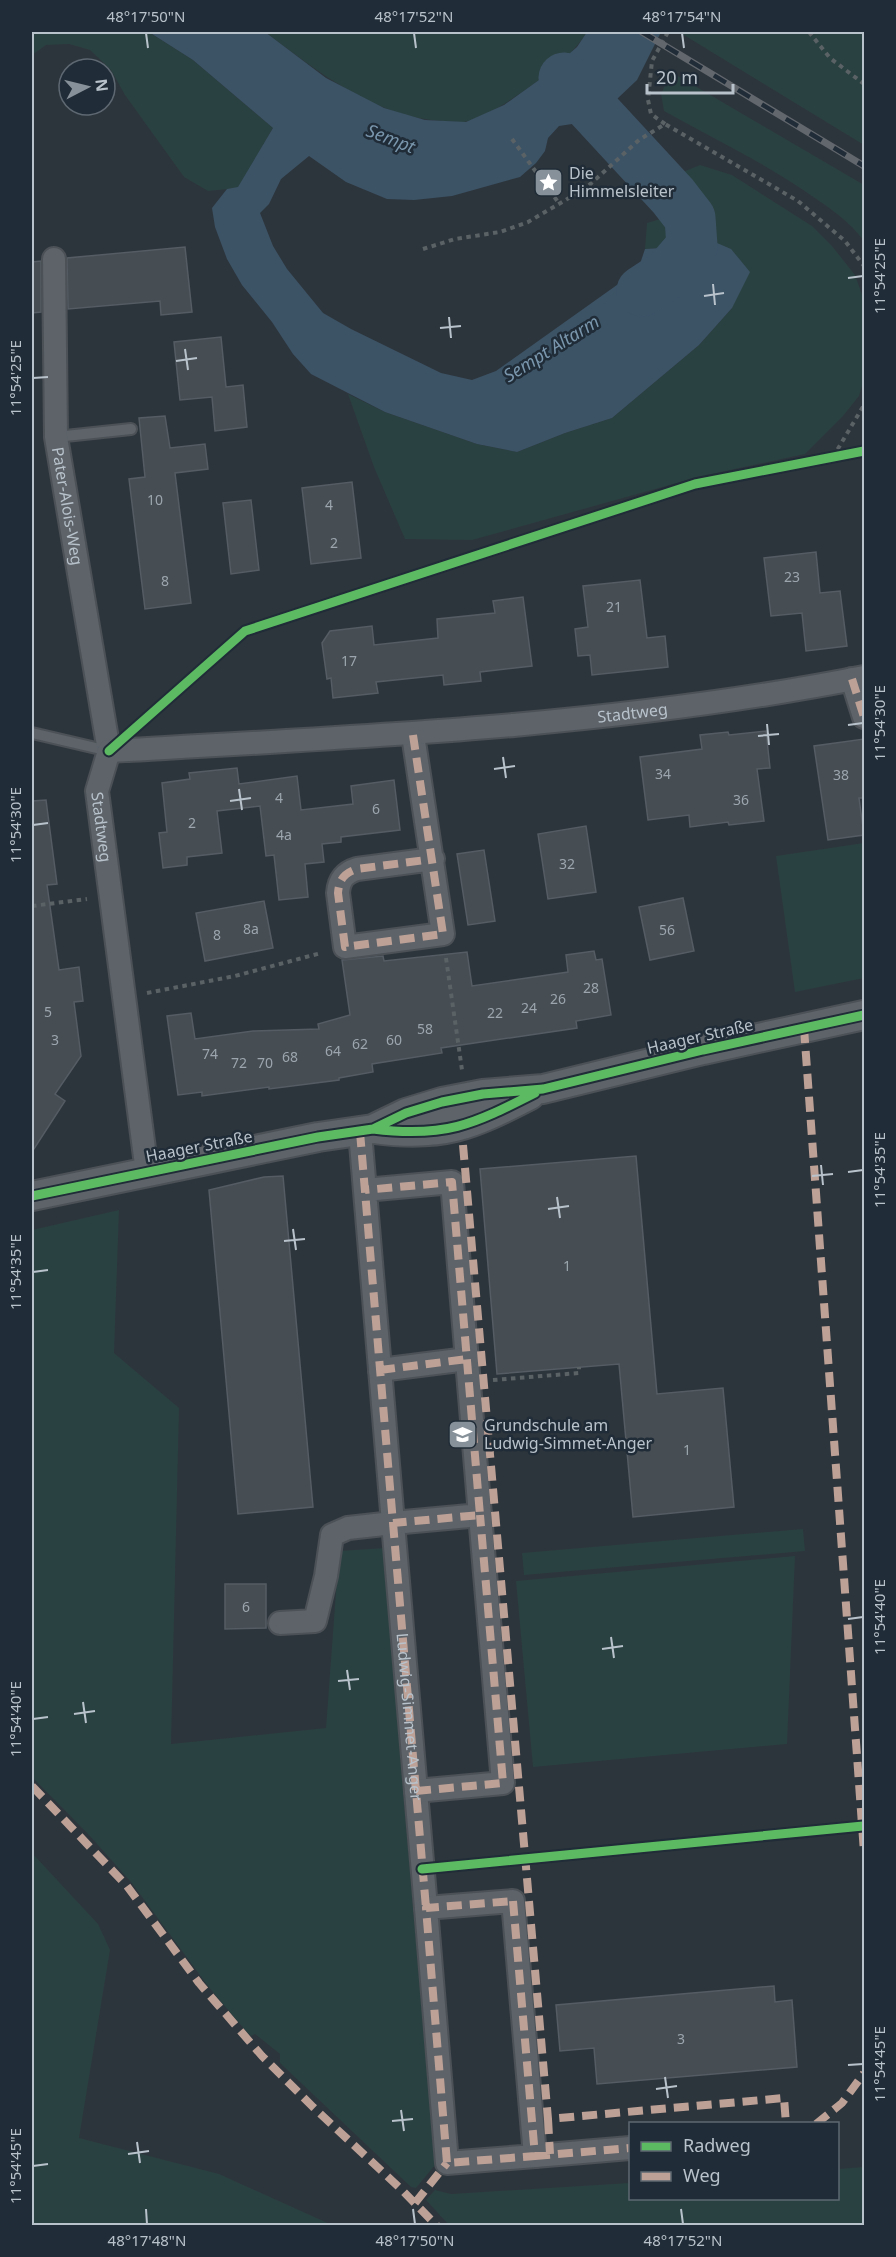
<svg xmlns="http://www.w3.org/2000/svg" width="896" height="2257" viewBox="0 0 896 2257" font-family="'Noto Sans',sans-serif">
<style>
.green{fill:#2a4141}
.water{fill:#3c5366}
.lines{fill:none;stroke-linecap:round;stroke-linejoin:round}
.river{stroke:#3c5366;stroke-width:51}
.building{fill:#464d53;stroke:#555c63;stroke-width:1.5}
.service-casing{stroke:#4b5156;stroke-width:14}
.minor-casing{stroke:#4b5156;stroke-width:26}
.tertiary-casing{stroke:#4b5156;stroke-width:32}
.path{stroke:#5b6266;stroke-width:4;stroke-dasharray:4.5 4.5;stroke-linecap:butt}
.service{stroke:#5d6369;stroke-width:10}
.minor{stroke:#5d6369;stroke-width:22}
.tertiary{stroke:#5d6369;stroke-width:28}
.rail-casing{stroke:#62676d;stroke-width:7}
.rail{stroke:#202c37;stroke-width:4.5;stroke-dasharray:14;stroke-linecap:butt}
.quiet{stroke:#bda197;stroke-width:8;stroke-dasharray:15 8;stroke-linecap:butt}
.cycleway-casing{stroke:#202c37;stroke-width:13}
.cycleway{stroke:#5cba63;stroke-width:9}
.ticks{fill:none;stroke:#b8c2cb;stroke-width:2}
.labels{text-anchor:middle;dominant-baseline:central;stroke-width:5;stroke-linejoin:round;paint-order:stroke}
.number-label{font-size:14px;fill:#9ca5ad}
.poi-label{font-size:16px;fill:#b8c2cb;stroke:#202c37;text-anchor:start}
.street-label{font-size:16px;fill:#b8c2cb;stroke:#202c37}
.water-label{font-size:18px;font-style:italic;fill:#7996ad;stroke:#202c37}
.neatline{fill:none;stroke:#b8c2cb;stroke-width:2}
.ticks-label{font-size:15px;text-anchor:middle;fill:#b8c2cb}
</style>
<rect width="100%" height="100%" fill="#2d353c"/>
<path class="green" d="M32 32H149L193 60 273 128 238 188 208 191 184 177 125 95 111 70 90 50 69 44 46 45 32 55Z
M265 32H587C572 56 548 74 525 90 511 100 481 120 464 122 457 123 449 121 442 121 374 117 317 71 265 32Z
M679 32H864V145Z
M671 72 864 185V241C850 222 831 209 812 196 765 163 714 139 664 111L661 94Z
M700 165 732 175 812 226 832 246 855 275 864 300V379L859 396 843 416 805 454 702 476 472 540 405 539 374 467 348 394 385 412 477 444 517 452 565 433 612 418 699 345 732 308 710 240 692 246 645 249 647 223 697 208H703L674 186 678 174Z
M864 843V978L795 992 776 856Z
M119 1210 114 1353 179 1408 171 1744 326 1728 339 1551 385 1548 400 1753 435 2165 416 2188 411 2187 280 2063V2054L255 2034 251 2036 245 2030 208 1986 131 1882 89 1835 32 1777V1230Z
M803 1529 805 1551 524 1575 522 1553Z
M795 1556 787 1744 533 1767 516 1581Z
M32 1853 98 1924 110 1950 79 2138 219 2174 332 2225H32Z
M864 2167V2225H449L426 2200 435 2190 451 2194 630 2183V2198H838V2169Z"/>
<path class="water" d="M149 32H265L326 78 384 108 425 120 466 122 504 105 539 80 577 47 587 32H661L637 80 599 116 585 122 559 126 548 138 545 151 536 163 520 177 452 196 414 200 387 199 346 182 309 156 281 179 269 204 260 213 273 246 287 269 323 313 351 329 441 373 472 380 496 371 638 270 645 249 692 246 710 240 731 249 750 272 732 308 699 345 612 418 565 433 517 452 477 444 385 412 311 374 293 354 272 322 242 285 227 259 215 227 212 208 227 189 238 187 273 128 193 60Z"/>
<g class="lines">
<path class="river" d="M564 78 673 196 690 218 692 246 668 274 642 291"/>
</g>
<path class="building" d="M185 247 192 312 161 315 160 301 68 309 67 258Z
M41 261V312L32 313V262Z
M221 337 226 387 243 385 247 427 215 431 212 397 180 400 174 342Z
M165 416 170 448 205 444 208 469 175 473 191 603 145 609 129 479 145 477 139 418Z
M352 482 361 558 311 564 302 488Z
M251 500 259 570 231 574 223 503Z
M816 552 820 593 840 591 847 646 806 651 802 613 771 616 764 558Z
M640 580 647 638 665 636 668 667 592 675 590 655 578 656 575 629 588 627 583 586Z
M523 597 532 666 480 672 481 681 444 685 443 675 376 682 378 693 333 698 331 678 327 679 322 643 330 631 372 626 374 645 438 638 437 619 495 613 493 601Z
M766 731 770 768 757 769 764 821 729 825 728 822 690 827 689 815 648 820 640 757 702 749 700 735 728 732 729 735Z
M864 739V798H859L864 835 828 840 814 746Z
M237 768 239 784 297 776 301 810 353 804 351 786 394 780 400 830 341 837V842L322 844 324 862 305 864 308 897 279 900 274 855 266 856 260 806 217 811 222 853 187 857V865L163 868 159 833 167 832 162 783 190 779 189 773Z
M46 800 57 884 47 885 59 970 79 967 83 1001 74 1002 81 1056 55 1094 65 1101 32 1152V801Z
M586 826 596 892 548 899 538 834Z
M484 850 495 921 468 925 457 854Z
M683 898 694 951 650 960 639 907Z
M264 901 273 948 205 961 196 913Z
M594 951 596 960 602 959 611 1015 576 1021 577 1028 441 1048 442 1053 372 1064 373 1072 339 1078V1080L269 1089V1087L202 1096V1092L178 1095 167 1016 191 1013 195 1039 253 1031 319 1029 318 1024 350 1015 342 960 383 956 384 961 467 952 472 986 568 972 566 955Z
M636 1156 657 1394 723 1388 734 1507 633 1517 619 1364 497 1374 480 1169Z
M283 1176 313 1507 238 1514 209 1190 264 1177Z
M225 1584H266V1628L225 1629Z
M774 1986 775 2002 792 2000 797 2067 597 2084 594 2048 560 2051 556 2005Z"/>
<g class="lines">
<defs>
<path id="service" d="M56 437 131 429
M32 733 109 751"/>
<g id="minor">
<path id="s1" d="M54 259 56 437 109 751"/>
<path d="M852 679 864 717"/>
<path d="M413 735 443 934 345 947 338 893C339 880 344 873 357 869L433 859"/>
<path id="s2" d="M109 751C362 737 616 726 864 677"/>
<path id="s3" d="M109 751 97 791 147 1172"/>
<path d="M360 1132 393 1523 480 1515 452 1182 365 1190"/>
<path d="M380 1370 467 1359"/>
<path id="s4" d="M280 1623 315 1621 326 1576 332 1535 348 1528 393 1523 426 1908"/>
<path d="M416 1791 503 1783 480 1515"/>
<path d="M513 1901 535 2156 447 2163 426 1908Z"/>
<path d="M535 2156 630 2148"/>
</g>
<path id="tertiary" d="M374 1129C443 1138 470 1126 530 1095
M32 1196 318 1137 373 1129 406 1113 442 1102 483 1094 543 1089 703 1050 864 1015"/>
</defs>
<use href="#service" class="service-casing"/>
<use href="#minor" class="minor-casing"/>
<use href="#tertiary" class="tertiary-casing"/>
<path class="path" d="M809 32 830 58 864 84
M665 124 651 114 648 100 652 61 668 32
M512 139 558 202
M423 249 455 239 500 232 528 222 586 188 639 140 665 124 798 201 845 241 864 266
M833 457 864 405
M32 906 87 899
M446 958 462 1070
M147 993 235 976 321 953
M493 1380 579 1373V1367"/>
<use href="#service" class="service"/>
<use href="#minor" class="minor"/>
<use href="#tertiary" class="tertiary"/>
<defs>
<path id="rail" d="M642 32 864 166"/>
</defs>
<use href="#rail" class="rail-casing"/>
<use href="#rail" class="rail"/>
<path class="quiet" d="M852 679 864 717
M413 735 443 934 345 947 338 893C339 880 344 873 357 869L433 859
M804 1028 864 1852
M360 1132 393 1523 480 1515 452 1182 365 1190
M463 1145 548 2119 784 2098 786 2124
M380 1370 467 1359
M393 1523 426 1908
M32 1786 127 1886 199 1983 262 2056 313 2107 401 2189 437 2226
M416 1791 503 1783 480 1515
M513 1901 535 2156 447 2163 426 1908Z
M548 2119 550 2154
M816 2124 842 2103 864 2073
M535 2156 630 2148
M415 2203 447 2163"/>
<defs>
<path id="cycleway" d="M109 751 245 631 695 484 864 451
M373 1129C445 1138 472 1125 535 1093
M32 1196 318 1137 373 1129 406 1113 442 1102 483 1094 543 1089 703 1050 864 1015
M422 1869 863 1826"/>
</defs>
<use href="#cycleway" class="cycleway-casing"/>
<use href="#cycleway" class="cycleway"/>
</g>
<path class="ticks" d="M146 33 148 48M414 33 416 48M682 33 684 48M848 278 863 276M713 284 715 305M704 296 724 293M449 317 451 338M440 328 461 326M185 349 188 370M176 361 197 358M33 378 48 377M767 724 769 745M848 725 863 723M758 736 779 734M503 757 506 778M494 769 515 766M239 789 242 810M230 801 251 798M33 825 48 823M821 1165 823 1185M848 1172 863 1170M812 1176 833 1174M557 1197 560 1218M548 1209 569 1206M293 1229 296 1250M284 1241 305 1239M33 1272 48 1270M848 1619 863 1617M611 1637 614 1658M602 1649 623 1646M347 1670 350 1690M338 1681 359 1679M83 1702 86 1723M74 1714 95 1711M33 1719 48 1717M848 2065 863 2064M665 2077 668 2098M656 2089 677 2086M401 2110 404 2131M392 2121 413 2119M137 2142 140 2163M128 2154 149 2151M33 2166 48 2164M146 2209 147 2224M413 2209 415 2224M681 2209 683 2224"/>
<defs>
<symbol id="sight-square" viewBox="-11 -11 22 22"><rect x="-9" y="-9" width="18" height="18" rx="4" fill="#879199" stroke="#202c37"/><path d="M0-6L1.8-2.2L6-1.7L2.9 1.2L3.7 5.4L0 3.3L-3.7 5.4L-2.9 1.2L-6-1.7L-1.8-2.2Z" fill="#fff"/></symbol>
<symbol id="school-square" viewBox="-11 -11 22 22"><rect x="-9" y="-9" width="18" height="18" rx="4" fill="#879199" stroke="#202c37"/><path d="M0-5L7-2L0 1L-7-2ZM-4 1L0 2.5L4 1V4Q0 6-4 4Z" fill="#fff"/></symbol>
</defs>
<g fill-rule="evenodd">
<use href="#sight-square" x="532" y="166" width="33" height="33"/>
<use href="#school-square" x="446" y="1418" width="33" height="33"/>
</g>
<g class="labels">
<g class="number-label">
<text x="155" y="499">10</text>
<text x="329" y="504">4</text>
<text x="334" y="542">2</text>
<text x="792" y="576">23</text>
<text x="165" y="580">8</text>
<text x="614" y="606">21</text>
<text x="349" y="660">17</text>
<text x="663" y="773">34</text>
<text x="841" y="774">38</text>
<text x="279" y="797">4</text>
<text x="741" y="799">36</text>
<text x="376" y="808">6</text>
<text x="192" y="822">2</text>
<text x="284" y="834">4a</text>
<text x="567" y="863">32</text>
<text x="251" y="928">8a</text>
<text x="667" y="929">56</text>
<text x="217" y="934">8</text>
<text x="591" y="987">28</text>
<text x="558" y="998">26</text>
<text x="529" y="1007">24</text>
<text x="48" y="1011">5</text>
<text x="495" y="1012">22</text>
<text x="425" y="1028">58</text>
<text x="55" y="1039">3</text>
<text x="394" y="1039">60</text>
<text x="360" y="1043">62</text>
<text x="333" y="1050">64</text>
<text x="210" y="1053">74</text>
<text x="290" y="1056">68</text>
<text x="239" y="1062">72</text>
<text x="265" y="1062">70</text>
<text x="567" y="1265">1</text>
<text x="687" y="1449">1</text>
<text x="246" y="1606">6</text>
<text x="681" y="2038">3</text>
</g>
<g class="poi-label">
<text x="569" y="173">Die<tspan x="569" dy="18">Himmelsleiter</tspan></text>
<text x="484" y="1425">Grundschule am<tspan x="484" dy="18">Ludwig-Simmet-Anger</tspan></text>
</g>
<g class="street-label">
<text stroke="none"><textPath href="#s1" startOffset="248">Pater-Alois-Weg</textPath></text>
<text stroke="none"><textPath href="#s2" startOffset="525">Stadtweg</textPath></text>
<text stroke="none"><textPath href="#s3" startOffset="78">Stadtweg</textPath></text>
<text transform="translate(700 1036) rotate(-13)">Haager Straße</text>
<text transform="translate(199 1146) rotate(-11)">Haager Straße</text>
<text stroke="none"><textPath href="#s4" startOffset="380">Ludwig-Simmet-Anger</textPath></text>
</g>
<g class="water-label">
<text transform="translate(391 138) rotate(21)">Sempt</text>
<text transform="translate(551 348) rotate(-32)">Sempt Altarm</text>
</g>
</g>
<rect width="896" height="2257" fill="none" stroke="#202c37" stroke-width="66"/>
<rect x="629" y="2122" width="210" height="78" fill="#202c37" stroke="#5d6872" stroke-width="1.5"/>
<rect x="641" y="2142" width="30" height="9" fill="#5cba63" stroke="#5d6872" stroke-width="1.5"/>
<text x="683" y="2152" font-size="18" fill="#b8c2cb">Radweg</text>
<rect x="641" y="2172" width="30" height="9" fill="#bda197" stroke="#5d6872" stroke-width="1.5"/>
<text x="683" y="2182" font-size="18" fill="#b8c2cb">Weg</text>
<g transform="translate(87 87) rotate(83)"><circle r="28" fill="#202c37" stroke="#5d6872" stroke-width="1.5"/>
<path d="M0-4.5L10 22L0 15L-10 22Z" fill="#879199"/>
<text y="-9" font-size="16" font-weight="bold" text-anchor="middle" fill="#b8c2cb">N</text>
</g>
<path d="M647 84v9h86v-9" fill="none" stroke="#b8c2cb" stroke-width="3"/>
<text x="656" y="84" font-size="18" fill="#b8c2cb" stroke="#202c37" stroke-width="4.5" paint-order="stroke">20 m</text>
<rect x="33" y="33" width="830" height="2191" class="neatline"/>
<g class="ticks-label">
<text x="146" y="22">48°17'50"N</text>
<text x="414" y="22">48°17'52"N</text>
<text x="682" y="22">48°17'54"N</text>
<text transform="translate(880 276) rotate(-90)" y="5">11°54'25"E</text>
<text transform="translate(16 378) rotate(-90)" y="5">11°54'25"E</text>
<text transform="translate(880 723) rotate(-90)" y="5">11°54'30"E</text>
<text transform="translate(16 825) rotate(-90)" y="5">11°54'30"E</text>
<text transform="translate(880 1170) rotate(-90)" y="5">11°54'35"E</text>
<text transform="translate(16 1272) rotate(-90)" y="5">11°54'35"E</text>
<text transform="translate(880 1617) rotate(-90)" y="5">11°54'40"E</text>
<text transform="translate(16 1719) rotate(-90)" y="5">11°54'40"E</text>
<text transform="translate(880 2064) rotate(-90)" y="5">11°54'45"E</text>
<text transform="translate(16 2166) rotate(-90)" y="5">11°54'45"E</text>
<text x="147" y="2246">48°17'48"N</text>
<text x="415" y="2246">48°17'50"N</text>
<text x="683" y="2246">48°17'52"N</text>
</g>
</svg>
